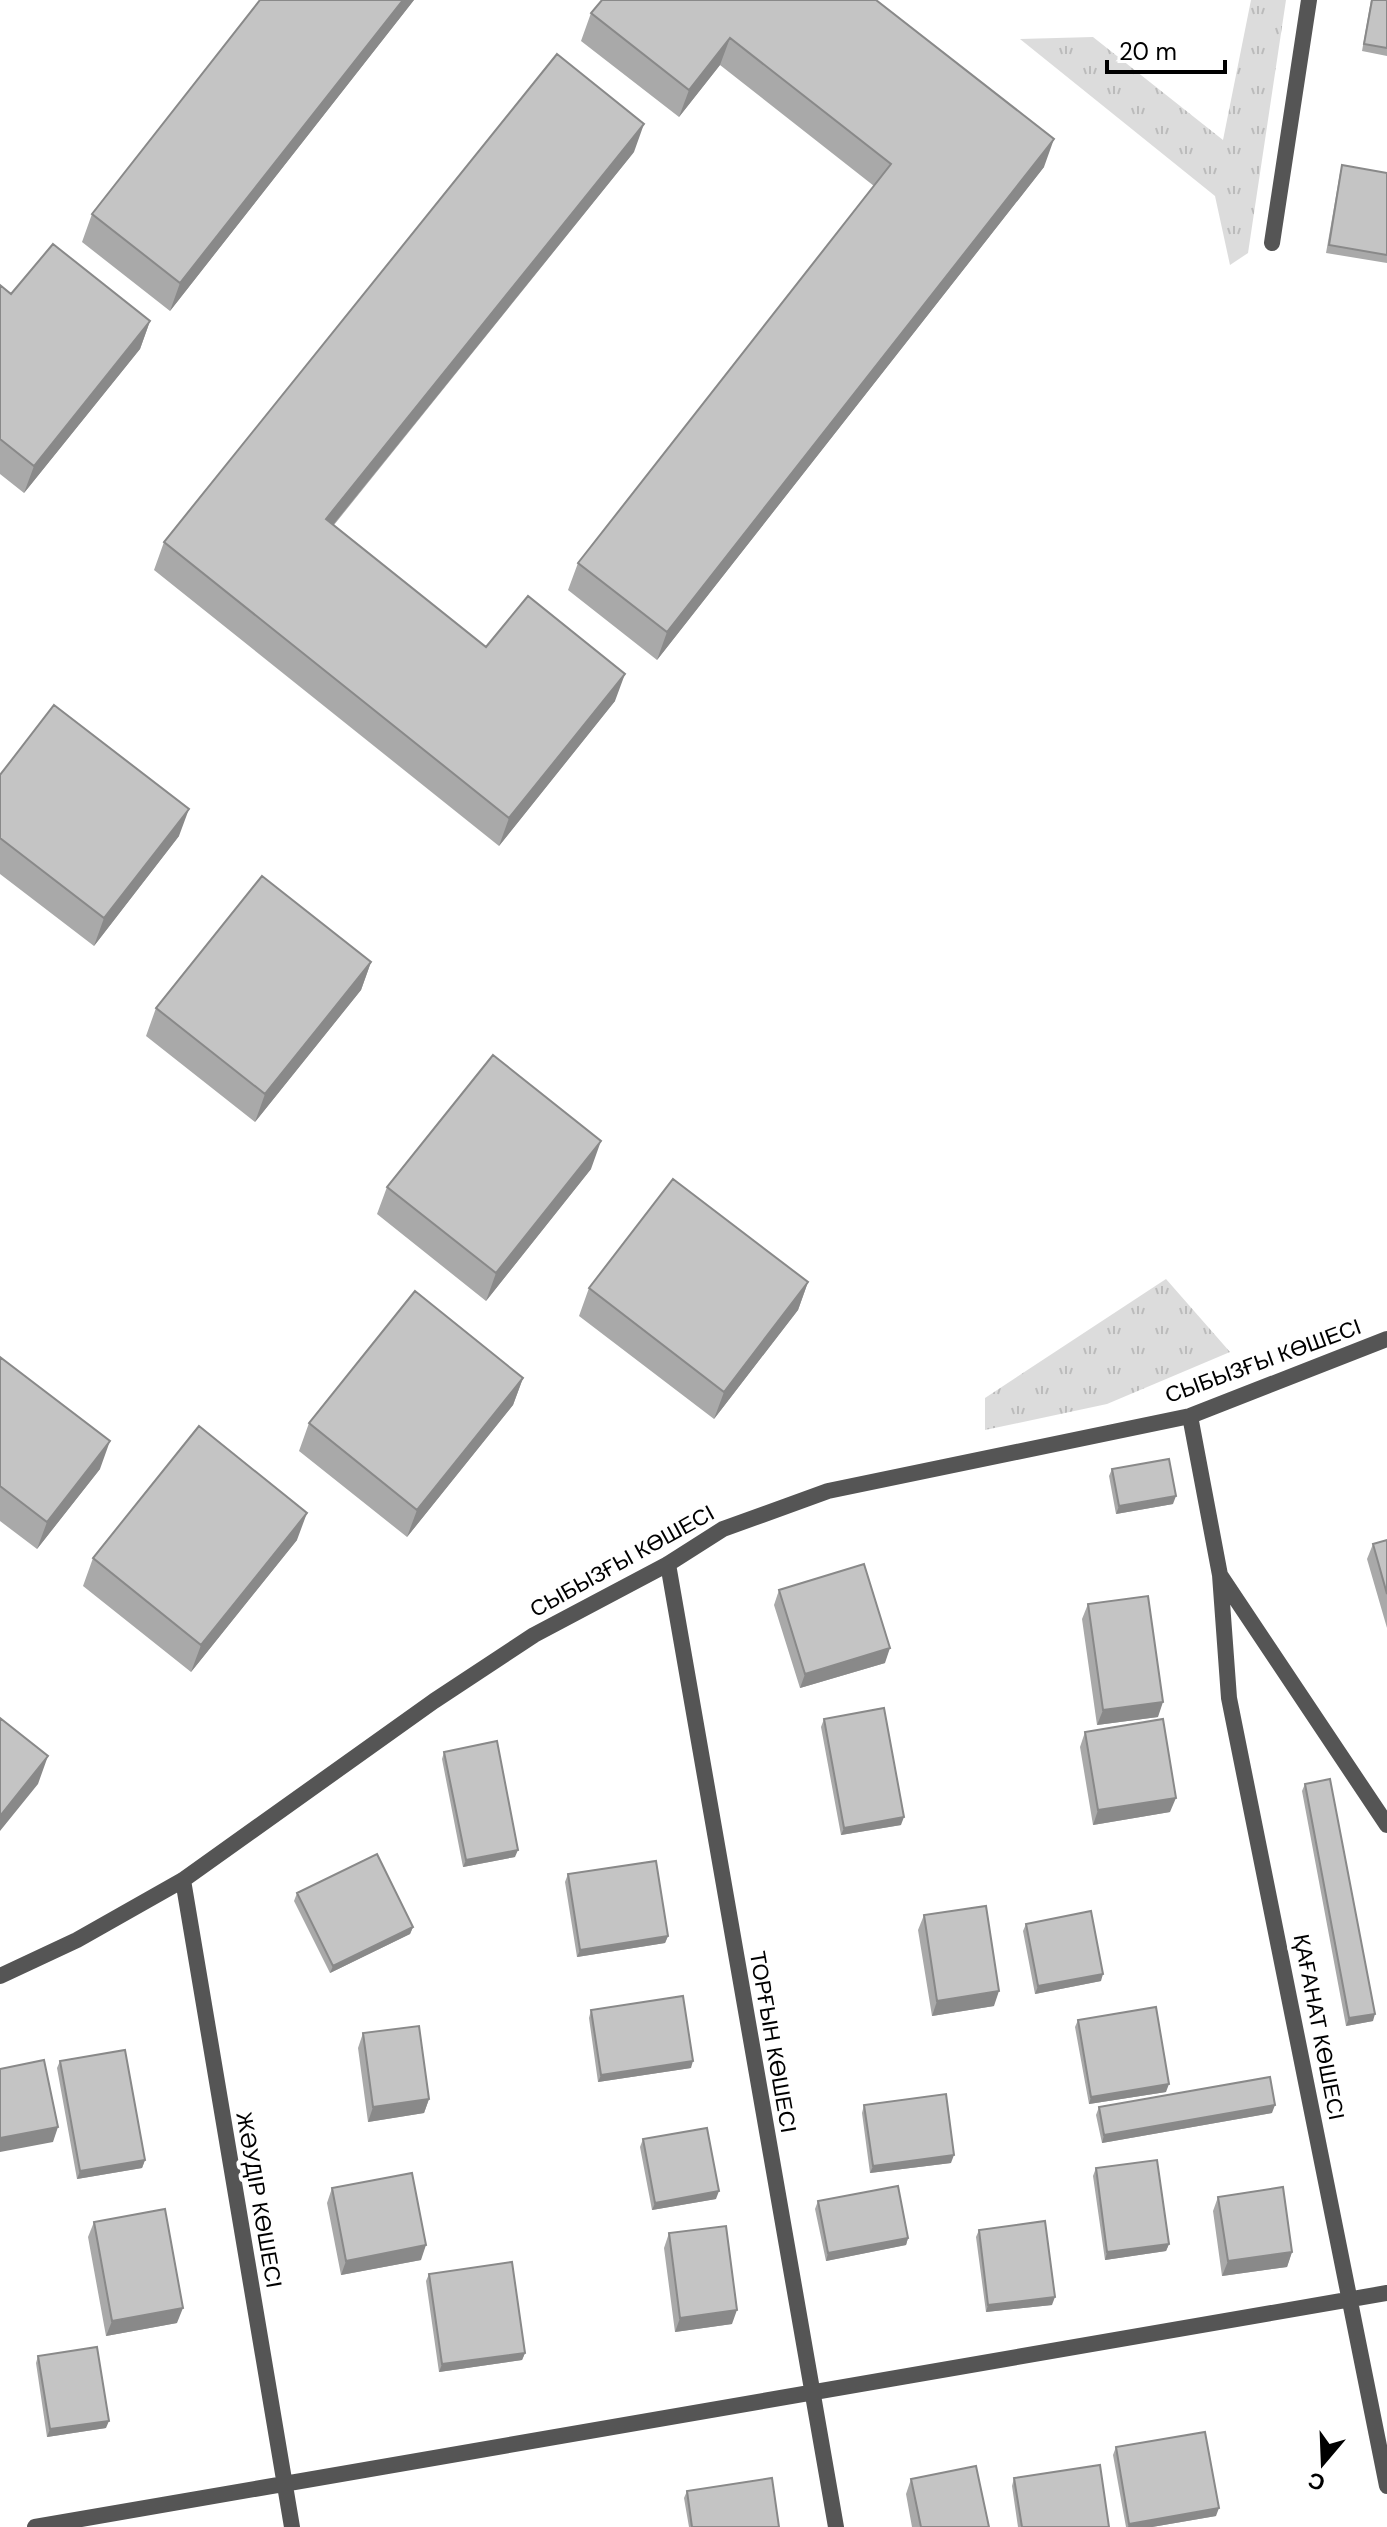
<svg xmlns="http://www.w3.org/2000/svg" width="1387" height="2527" viewBox="0 0 1387 2527" font-family="'DM Sans',sans-serif">
<style>
.grass{fill:url(#grass-tufts)}
.lines{fill:none;stroke-linecap:round;stroke-linejoin:round}
.minor{stroke:#555;stroke-width:16}
.wall{fill:#a9a9a9}
.shaded-wall{fill:#898989}
.building{fill:#c4c4c4;stroke:#898989;stroke-width:2}
.labels{text-anchor:middle;dominant-baseline:central;stroke-width:8;stroke-linejoin:round;paint-order:stroke}
.street-label{font-size:22px;fill:#000;stroke:#fff}
</style>
<defs>
<pattern id="grass-tufts" width="24" height="20" patternUnits="userSpaceOnUse" patternTransform="scale(2)"><rect width="24" height="20" fill="#dcdcdc"/><path d="M3 7l-1-3M5 7V3M7 7l1-3M15 17l-1-3M17 17v-4M19 17l1-3" fill="none" stroke="#bbb"/></pattern>
</defs>
<rect width="100%" height="100%" fill="#fff"/>
<path class="grass" d="M1251 0H1286L1248 253 1230 265 1215 196 1020 39 1093 37 1223 140Z
M1166 1279 1230 1352 1107 1404 985 1430V1398Z"/>
<g class="lines">
<path class="minor" d="M1272 243 1309 0
M1190 1416 1220 1575 1387 1825
M668 1564 836 2527
M1220 1575 1229 1698 1387 2486
M183 1880 292 2527
M0 1976 77 1940 183 1880 434 1701 534 1635 668 1564 723 1529 828 1491 1190 1416 1387 1339
M35 2527 1387 2293"/>
</g>
<path class="wall" d="M260 0H414L170 311 82 242 92 214Z
M876 0 1044 167 657 660 568 590 578 563 874 186 720 65 679 117 581 41 591 13Z
M1371 0H1387V56L1362 51Z
M634 152 334 525 486 647 615 701 499 846 154 570 164 542Z
M1342 165 1387 173V263L1326 253 1340 173Z
M0 285 11 294 150 321 140 349 24 493 0 474Z
M0 775 179 836 94 946 0 874Z
M371 962 361 990 255 1122 146 1036 156 1008Z
M591 1169 486 1301 377 1214 387 1187Z
M808 1282 798 1310 714 1419 579 1316 589 1288Z
M0 1357 100 1469 37 1549 0 1521Z
M523 1378 513 1405 407 1537 299 1451 309 1423Z
M1112 1469 1173 1504 1116 1514 1109 1476Z
M297 1540 191 1672 83 1586 93 1558Z
M1387 1540V1628L1367 1559 1373 1544Z
M779 1590 885 1663 800 1688 774 1605Z
M1088 1604 1158 1717 1097 1725 1082 1619Z
M824 1719 901 1825 841 1835 821 1727Z
M1085 1732 1170 1812 1093 1825 1080 1747Z
M444 1752 515 1857 463 1867 442 1759Z
M1305 1784 1373 2021 1346 2026 1302 1791Z
M568 1874 668 1936 665 1943 577 1957 565 1882Z
M297 1893 413 1927 410 1934 330 1973 294 1901Z
M924 1915 994 2006 932 2016 918 1930Z
M1026 1924 1101 1981 1035 1994 1023 1931Z
M591 2010 691 2068 598 2082 589 2018Z
M1078 2020 1166 2092 1089 2104 1075 2027Z
M363 2033 429 2099 424 2113 368 2122 358 2048Z
M60 2061 145 2160 142 2168 77 2179 57 2068Z
M864 2105 951 2163 870 2173 862 2113Z
M1099 2107 1272 2113 1102 2143 1096 2115Z
M643 2139 716 2199 652 2210 640 2147Z
M1096 2168 1169 2244 1166 2251 1105 2260 1093 2176Z
M332 2188 421 2260 341 2275 327 2203Z
M1218 2197 1292 2252 1287 2267 1222 2276 1213 2211Z
M818 2201 908 2238 906 2245 826 2261 815 2209Z
M94 2222 177 2323 106 2336 88 2237Z
M979 2230 1052 2305 986 2312 976 2237Z
M669 2233 732 2324 675 2332 664 2248Z
M429 2274 525 2353 522 2360 439 2372 426 2281Z
M38 2356 106 2428 47 2437 36 2363Z
M1116 2447 1216 2516 1152 2527H1126L1113 2455Z
M1014 2478 1109 2527H1018L1012 2486Z
M911 2479 989 2527H912L906 2494Z
M687 2491 779 2527H689L684 2498Z"/>
<path class="shaded-wall" d="M403 0H414L170 311 180 283Z
M730 38 720 65 679 117 689 90Z
M644 124 634 152 316 546 326 519Z
M1054 139 1044 167 657 660 667 632Z
M150 321 140 349 24 493 34 466Z
M625 674 615 701 499 846 509 818Z
M189 809 179 836 94 946 104 918Z
M371 962 361 990 255 1122 265 1094Z
M601 1141 591 1169 486 1301 496 1273Z
M808 1282 798 1310 714 1419 724 1392Z
M523 1378 513 1405 407 1537 417 1510Z
M110 1441 100 1469 37 1549 47 1522Z
M1176 1496 1173 1504 1116 1514 1119 1506Z
M307 1513 297 1540 191 1672 201 1645Z
M890 1648 885 1663 800 1688 805 1674Z
M1163 1702 1158 1717 1097 1725 1103 1710Z
M48 1756 38 1784 0 1831V1816Z
M1176 1798 1170 1812 1093 1825 1098 1810Z
M904 1817 901 1825 841 1835 844 1828Z
M518 1850 515 1857 463 1867 466 1860Z
M413 1927 410 1934 330 1973 333 1966Z
M668 1936 665 1943 577 1957 580 1950Z
M1103 1974 1101 1981 1035 1994 1038 1986Z
M999 1991 994 2006 932 2016 937 2001Z
M1375 2014 1373 2021 1346 2026 1349 2018Z
M693 2061 691 2068 598 2082 601 2075Z
M1169 2084 1166 2092 1089 2104 1091 2097Z
M429 2099 424 2113 368 2122 373 2107Z
M1275 2105 1272 2113 1102 2143 1104 2135Z
M58 2127 53 2142 0 2152V2138Z
M954 2155 951 2163 870 2173 873 2166Z
M145 2160 142 2168 77 2179 80 2171Z
M719 2191 716 2199 652 2210 655 2203Z
M908 2238 906 2245 826 2261 828 2253Z
M1169 2244 1166 2251 1105 2260 1107 2252Z
M426 2245 421 2260 341 2275 346 2261Z
M1292 2252 1287 2267 1222 2276 1228 2261Z
M1055 2297 1052 2305 986 2312 988 2305Z
M183 2308 177 2323 106 2336 112 2321Z
M737 2310 732 2324 675 2332 680 2318Z
M525 2353 522 2360 439 2372 442 2364Z
M109 2421 106 2428 47 2437 50 2429Z
M1219 2508 1216 2516 1152 2527H1128L1129 2524Z"/>
<path class="building" d="M260 0H403L180 283 92 214Z
M602 0H876L1054 139 667 632 578 563 891 164 730 38 689 90 591 13Z
M1372 0H1387V48L1364 44Z
M557 54 644 124 326 519 486 647 528 596 625 674 509 818 164 542Z
M1342 165 1387 173V255L1329 245Z
M53 244 150 321 34 466 0 439V285L11 294Z
M54 705 189 809 104 918 0 838V775Z
M262 876 371 962 265 1094 156 1008Z
M493 1055 601 1141 496 1273 387 1187Z
M673 1179 808 1282 724 1392 589 1288Z
M415 1291 523 1378 417 1510 309 1423Z
M0 1357 110 1441 47 1522 0 1486Z
M199 1426 307 1513 201 1645 93 1558Z
M1169 1459 1176 1496 1119 1506 1112 1469Z
M1387 1540V1594L1373 1544Z
M864 1564 890 1648 805 1674 779 1590Z
M1148 1596 1163 1702 1103 1710 1088 1604Z
M884 1708 904 1817 844 1828 824 1719Z
M0 1718 48 1756 0 1816Z
M1163 1719 1176 1798 1098 1810 1085 1732Z
M497 1741 518 1850 466 1860 444 1752Z
M1330 1779 1375 2014 1349 2018 1305 1784Z
M377 1854 413 1927 333 1966 297 1893Z
M656 1861 668 1936 580 1950 568 1874Z
M986 1906 999 1991 937 2001 924 1915Z
M1091 1911 1103 1974 1038 1986 1026 1924Z
M683 1996 693 2061 601 2075 591 2010Z
M1156 2007 1169 2084 1091 2097 1078 2020Z
M419 2026 429 2099 373 2107 363 2033Z
M125 2050 145 2160 80 2171 60 2061Z
M44 2060 58 2127 0 2138V2069Z
M1270 2077 1275 2105 1104 2135 1099 2107Z
M946 2094 954 2155 873 2166 864 2105Z
M707 2128 719 2191 655 2203 643 2139Z
M1157 2160 1169 2244 1107 2252 1096 2168Z
M412 2173 426 2245 346 2261 332 2188Z
M898 2186 908 2238 828 2253 818 2201Z
M1283 2187 1292 2252 1228 2261 1218 2197Z
M165 2209 183 2308 112 2321 94 2222Z
M1045 2221 1055 2297 988 2305 979 2230Z
M726 2226 737 2310 680 2318 669 2233Z
M512 2262 525 2353 442 2364 429 2274Z
M97 2347 109 2421 50 2429 38 2356Z
M1205 2432 1219 2508 1129 2524 1116 2447Z
M1100 2465 1109 2527H1022L1014 2478Z
M976 2466 989 2527H921L911 2479Z
M772 2478 779 2527H692L687 2491Z"/>
<g class="labels">
<g class="street-label">
<text transform="translate(1263 1361) rotate(-20)">СЫБЫЗҒЫ КӨШЕСІ</text>
<text transform="translate(622 1561) rotate(-29)">СЫБЫЗҒЫ КӨШЕСІ</text>
<text transform="translate(1319 2027) rotate(79)">ҚАҒАНАТ КӨШЕСІ</text>
<text transform="translate(773 2042) rotate(80)">ТОРҒЫН КӨШЕСІ</text>
<text transform="translate(259 2200) rotate(80)">ЖӘУДІР КӨШЕСІ</text>
</g>
</g>
<g transform="translate(1323 2463) rotate(199)" stroke="#ffffff" stroke-width="6" paint-order="stroke">
<path d="M0-6L14 30L0 20L-14 30Z" fill="#000000"/>
<text y="-12" font-size="22" font-weight="bold" text-anchor="middle" fill="#000000">С</text>
</g>
<path d="M1107 60v12h118v-12" fill="none" stroke="#000000" stroke-width="4"/>
<text x="1119" y="60" font-size="24" fill="#000000" stroke="#ffffff" stroke-width="6" paint-order="stroke">20 m</text>
</svg>
